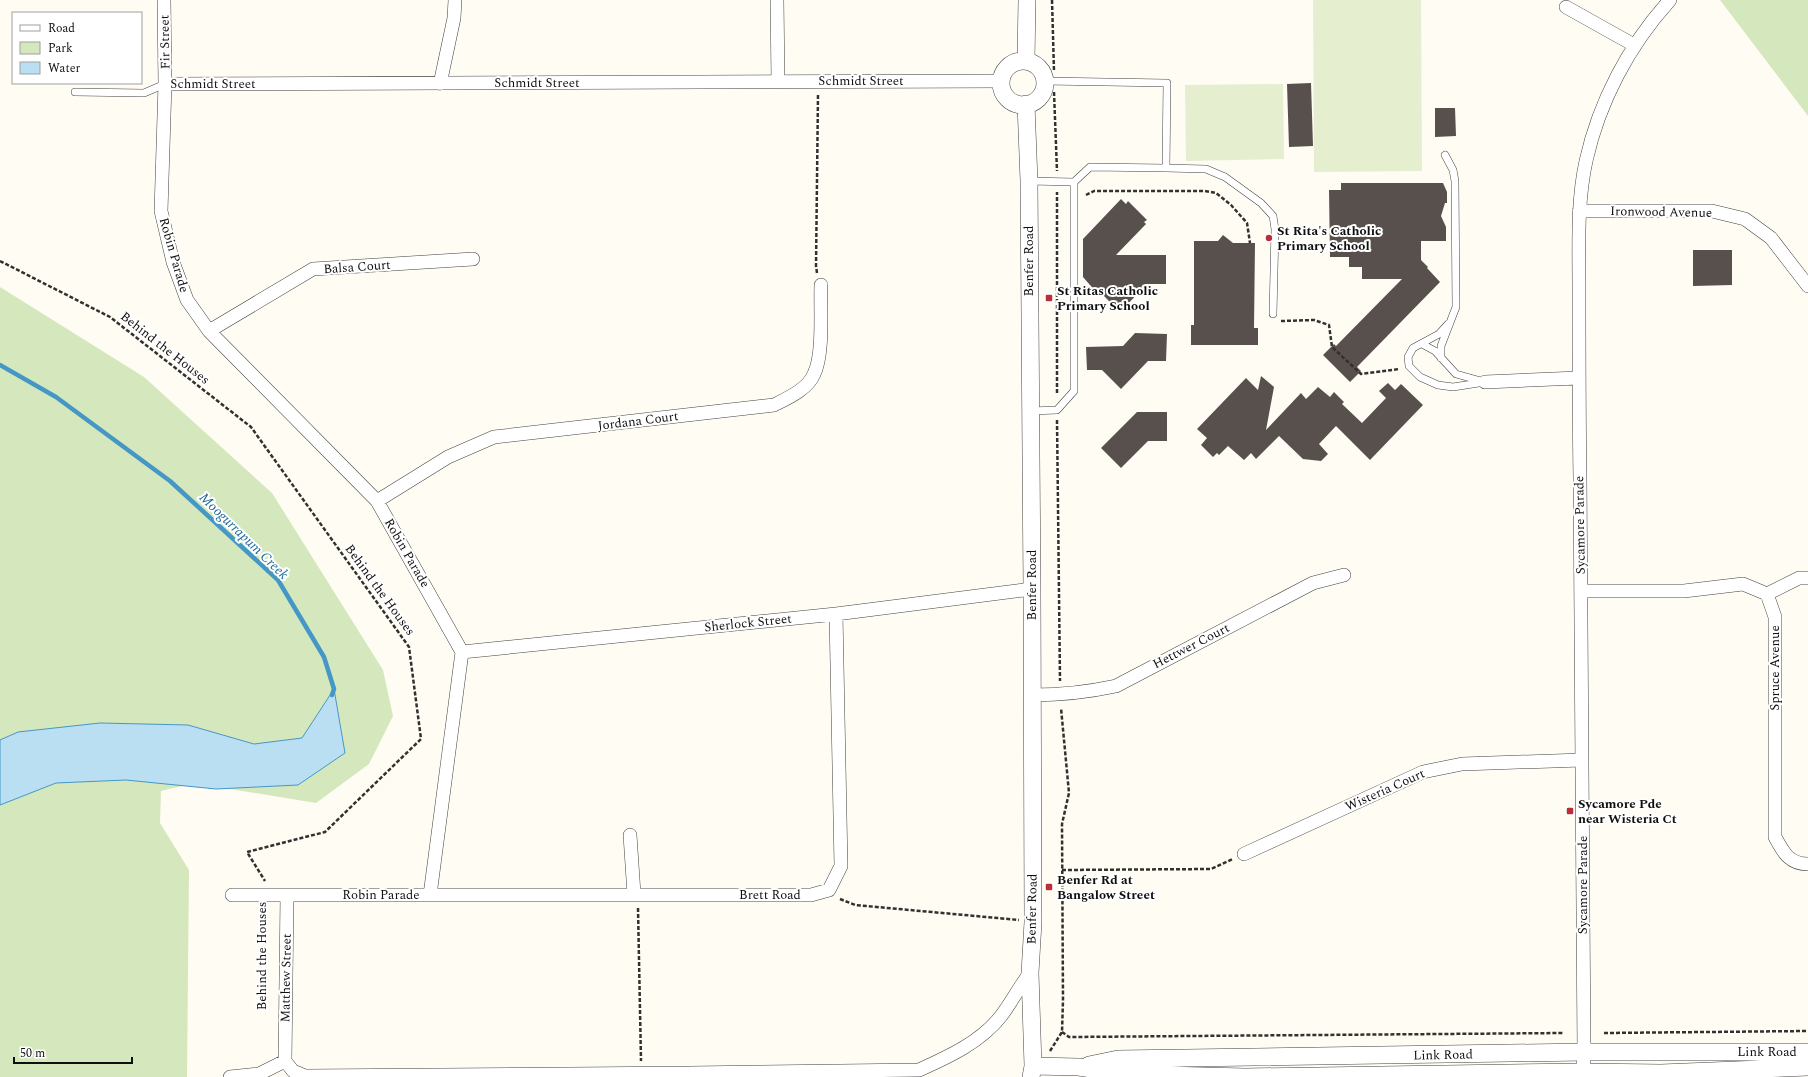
<svg xmlns="http://www.w3.org/2000/svg" width="1808" height="1077" viewBox="0 0 1808 1077" font-family="Spectral,serif">
<style>
.green{fill:#d5e8bd}
.pitch{fill:#e5efcf}
.water{fill:#badff3;stroke:#4597c6}
.lines{fill:none;stroke-linecap:round;stroke-linejoin:round}
.stream{stroke:#4597c6;stroke-width:4.5}
.building{fill:#58504c}
.service-casing{stroke:#424242;stroke-width:8}
.minor-casing{stroke:#424242;stroke-width:14}
.tertiary-casing{stroke:#424242;stroke-width:18}
.path{stroke:#313131;stroke-width:2.5;stroke-dasharray:4 2;stroke-linecap:butt}
.service{stroke:#fff;stroke-width:7}
.minor{stroke:#fff;stroke-width:13}
.tertiary{stroke:#fff;stroke-width:17}
.poi-dot{fill:#b92e39;stroke:#fff;stroke-width:1.5}
.labels{text-anchor:middle;dominant-baseline:central;stroke-width:4;stroke-linejoin:round;paint-order:stroke}
.street-label{font-size:13px;fill:#0f0f0f;stroke:#fff}
.poi-label{font-size:13px;font-weight:bold;fill:#0f0f0f;stroke:#fff;text-anchor:start}
.water-label{font-size:14px;font-style:italic;fill:#1e699b;stroke:#fff}
</style>
<rect width="100%" height="100%" fill="#fefcf3"/>
<path class="green" d="M1720 0H1808V116Z
M0 287 144 377 272 493 383 670 393 716 369 764 316 803 194 783 161 791 160 823 189 870 187 1077H0Z"/>
<path class="pitch" d="M1313 0H1421L1422 171 1314 172Z
M1283 84 1284 159 1186 161 1185 85Z"/>
<path class="water" d="M334 689 345 753 298 785 216 789 126 780 56 783 0 805V740L18 732 100 723 188 725 254 744 302 738Z"/>
<g class="lines">
<path class="stream" d="M0 365 56 397 170 481 278 580 324 657 334 689 332 695"/>
</g>
<path class="building" d="M1311 83 1313 146 1289 147 1287 84Z
M1435 108H1455L1456 136 1435 137Z
M1341 183H1443L1447 192V203H1445L1441 216 1446 227V241H1421V260L1428 267 1427 268 1440 282 1357 367 1361 371 1350 382 1323 355 1334 344 1336 346 1402 279H1362V267H1349V257H1330L1329 190H1341Z
M1121 199 1126 204 1128 201 1147 220 1144 222 1146 224 1116 255H1166V284H1147L1120 312 1098 290 1096 292 1083 277V239Z
M1223 235 1233 243H1255L1254 328H1258V345H1191V325H1194V241H1218Z
M1693 250H1732V285L1693 286Z
M1135 333 1167 334 1166 361H1148L1121 389 1102 370H1087L1086 347 1123 346Z
M1261 376 1274 387 1266 430 1301 393 1306 399 1318 387 1330 397 1334 392 1344 402 1342 404 1362 423 1386 398 1379 391 1388 383 1395 390 1401 384 1423 405 1370 460 1336 426 1319 444 1328 454 1321 461 1303 459 1279 436 1256 459 1251 453 1244 460 1228 446 1219 455 1217 453 1213 457 1201 445 1207 438 1197 429 1246 378 1258 390Z
M1137 412H1167V441H1148L1121 468 1101 448Z"/>
<g class="lines">
<defs>
<path id="service" d="M75 92 144 93 165 84
M1166 168 1206 169 1225 177 1261 203 1273 216 1275 229 1273 314
M1029 181 1074 182
M1448 324 1439 334 1413 348 1408 357 1409 366 1420 377 1438 385 1453 387 1485 382
M1422 344 1435 351 1456 374 1481 381
M1441 358V346L1456 307 1455 181 1453 170 1445 155
M1031 411 1057 410 1074 391V182L1090 167 1166 168 1167 83 1045 81"/>
<path id="minor" d="M164 0 165 84 161 211 173 262 187 300 209 331 377 501 462 652 430 895H232
M777 0 778 81
M1566 7 1634 45
M165 84 1002 81
M440 84 454 18 455 0
M1579 211H1712L1745 219 1771 238 1808 286
M209 331 313 269 473 259
M1485 382 1578 378
M377 501 448 457 494 437 774 405C788 398 808 389 814 374 824 354 820 309 821 285
M1581 591H1684L1743 584 1767 594 1775 617V837C1783 852 1789 864 1808 864
M1767 594 1799 578H1808
M462 652 836 614 1032 589
M1033 695C1061 695 1088 692 1116 686L1313 583 1344 575
M630 835 634 894
M1244 854 1423 772 1462 764 1582 760
M430 895H811L829 890 841 866 836 614
M285 1061 287 896
M1583 1072 1584 1052C1583 861 1582 670 1580 479 1579 415 1579 350 1579 285 1579 244 1577 202 1586 161 1599 102 1629 45 1670 0
M230 1077 259 1074 285 1061 293 1071 305 1076 690 1073
M690 1077V1073L919 1070C948 1057 981 1042 1001 1016 1011 1003 1019 987 1030 973"/>
<path id="tertiary" d="M1026 60 1027 0
M1001 83a22 22 0 1 1 44 0a22 22 0 1 1-44 0Z
M1026 104 1029 181 1032 589 1033 922 1030 973 1033 1066 1031 1077
M1089 1065 1118 1059 1584 1052H1808
M1033 1066 1079 1067 1122 1074 1245 1077 1583 1072 1661 1073 1808 1067"/>
</defs>
<use href="#service" class="service-casing"/>
<use href="#minor" class="minor-casing"/>
<use href="#tertiary" class="tertiary-casing"/>
<path class="path" d="M1052 0 1054 71
M1054 92 1057 171
M1086 195 1094 191H1205L1216 193 1231 205 1247 223 1250 243
M0 261 110 317 251 427 409 647 421 739 325 832 247 852 265 881
M817 273 816 266 818 94
M1281 321 1314 320 1329 325 1332 347 1361 374 1399 369
M1057 393V192
M1057 420 1060 681
M1062 870 1211 869 1233 859
M840 899 855 905 1019 920
M638 908 641 1061
M1062 1032 1069 1037 1564 1033
M1604 1033 1808 1031
M1050 1051 1062 1032 1063 1000 1062 824 1069 793 1061 708"/>
<use href="#service" class="service"/>
<use href="#minor" class="minor"/>
<use href="#tertiary" class="tertiary"/>
</g>
<g class="poi-dot">
<circle cx="1269" cy="238" r="4"/>
<rect x="1045" y="294" width="8" height="8" rx="2"/>
<rect x="1566" y="807" width="8" height="8" rx="2"/>
<rect x="1045" y="883" width="8" height="8" rx="2"/>
</g>
<g class="labels">
<g class="street-label">
<text transform="translate(165 42) rotate(-91)">Fir Street</text>
<text x="861" y="81">Schmidt Street</text>
<text x="537" y="83">Schmidt Street</text>
<text x="213" y="84">Schmidt Street</text>
<text transform="translate(1661 212) rotate(1)">Ironwood Avenue</text>
<text transform="translate(174 255) rotate(74)">Robin Parade</text>
<text transform="translate(1029 261) rotate(-90)">Benfer Road</text>
<text transform="translate(357 267) rotate(-4)">Balsa Court</text>
<text transform="translate(165 348) rotate(38)">Behind the Houses</text>
<text transform="translate(638 421) rotate(-7)">Jordana Court</text>
<text transform="translate(1580 525) rotate(-91)">Sycamore Parade</text>
<text transform="translate(407 553) rotate(60)">Robin Parade</text>
<text transform="translate(1032 585) rotate(-90)">Benfer Road</text>
<text transform="translate(380 590) rotate(54)">Behind the Houses</text>
<text transform="translate(748 623) rotate(-6)">Sherlock Street</text>
<text transform="translate(1191 646) rotate(-27)">Hettwer Court</text>
<text transform="translate(1775 668) rotate(-90)">Spruce Avenue</text>
<text transform="translate(1385 790) rotate(-24)">Wisteria Court</text>
<text transform="translate(1583 885) rotate(-90)">Sycamore Parade</text>
<text x="381" y="895">Robin Parade</text>
<text x="770" y="895">Brett Road</text>
<text transform="translate(1032 909) rotate(-89)">Benfer Road</text>
<text transform="translate(262 956) rotate(-90)">Behind the Houses</text>
<text transform="translate(286 978) rotate(-89)">Matthew Street</text>
<text x="1767" y="1052">Link Road</text>
<text transform="translate(1443 1055) rotate(-1)">Link Road</text>
</g>
<g class="poi-label">
<text x="1277" y="231">St Rita's Catholic<tspan x="1277" dy="15">Primary School</tspan></text>
<text x="1057" y="291">St Ritas Catholic<tspan x="1057" dy="15">Primary School</tspan></text>
<text x="1578" y="804">Sycamore Pde<tspan x="1578" dy="15">near Wisteria Ct</tspan></text>
<text x="1057" y="880">Benfer Rd at<tspan x="1057" dy="15">Bangalow Street</tspan></text>
</g>
<g class="water-label">
<text transform="translate(244 536) rotate(44)">Moogurrapum Creek</text>
</g>
</g>
<rect x="12" y="12" width="130" height="72" fill="#ffffff" stroke="#9f9f9f"/>
<rect x="20" y="25" width="20" height="6" fill="#ffffff" stroke="#9f9f9f"/>
<text x="48" y="32" font-size="12" fill="#0f0f0f">Road</text>
<rect x="20" y="42" width="20" height="12" fill="#d5e8bd" stroke="#9f9f9f"/>
<text x="48" y="52" font-size="12" fill="#0f0f0f">Park</text>
<rect x="20" y="62" width="20" height="12" fill="#badff3" stroke="#9f9f9f"/>
<text x="48" y="72" font-size="12" fill="#0f0f0f">Water</text>
<path d="M14 1057v6h118v-6" fill="none" stroke="#0f0f0f" stroke-width="2"/>
<text x="20" y="1057" font-size="12" fill="#0f0f0f" stroke="#ffffff" stroke-width="3" paint-order="stroke">50 m</text>
</svg>
